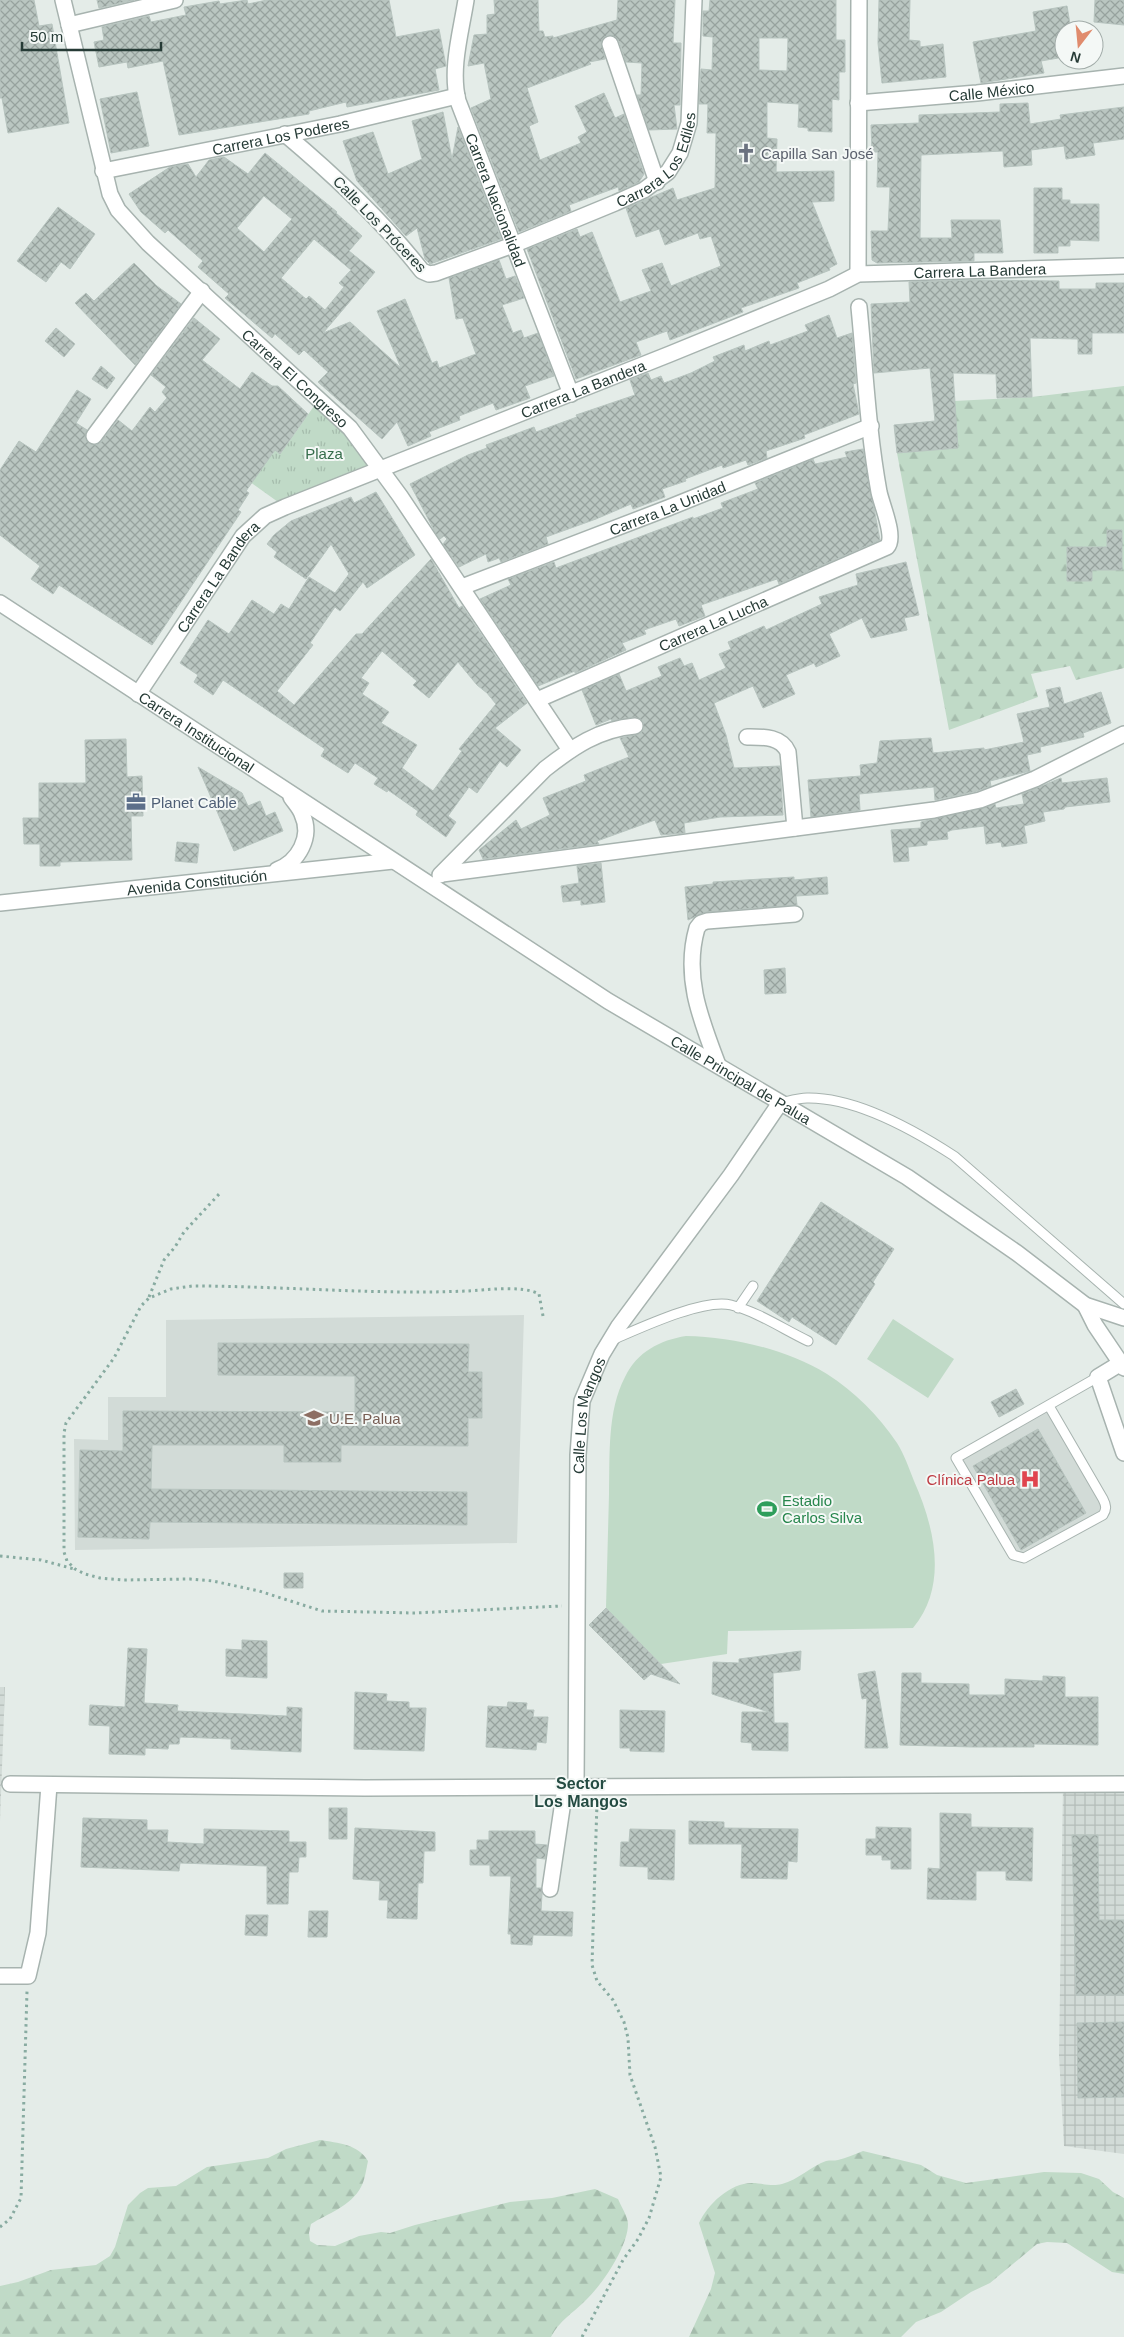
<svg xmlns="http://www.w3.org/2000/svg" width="1124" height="2337" viewBox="0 0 1124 2337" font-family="Helvetica,sans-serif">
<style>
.built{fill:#d2dbd7}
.industrial{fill:url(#industrial-grid)}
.forest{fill:url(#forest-firs)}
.park{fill:url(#park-tufts)}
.pitch{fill:#c0dac7}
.building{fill:url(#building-cross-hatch);stroke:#b7c4bf;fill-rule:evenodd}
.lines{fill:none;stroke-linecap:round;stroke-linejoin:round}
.lane-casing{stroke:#a7b3af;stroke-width:11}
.street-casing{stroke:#a7b3af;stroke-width:18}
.path{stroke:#88aba1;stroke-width:3;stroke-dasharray:2.5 4;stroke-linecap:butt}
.lane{stroke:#fff;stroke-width:9}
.street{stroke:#fff;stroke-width:15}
.labels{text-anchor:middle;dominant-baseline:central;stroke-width:4;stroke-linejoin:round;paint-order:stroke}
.street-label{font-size:15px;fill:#263b36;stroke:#f4f8f6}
.worship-label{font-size:15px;fill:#5b616d;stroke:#f4f8f6;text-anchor:start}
.park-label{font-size:15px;fill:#356d4b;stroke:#f4f8f6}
.service-label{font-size:15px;fill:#4e5e75;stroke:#f4f8f6;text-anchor:start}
.education-label{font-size:15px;fill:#785e54;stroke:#f4f8f6;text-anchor:start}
.health-label{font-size:15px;fill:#be3a42;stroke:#f4f8f6;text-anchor:end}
.leisure-label{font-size:15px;fill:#27864d;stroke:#f4f8f6;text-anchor:start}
.neighbourhood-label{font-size:16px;font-weight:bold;fill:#244b42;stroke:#f4f8f6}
</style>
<defs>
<pattern id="industrial-grid" width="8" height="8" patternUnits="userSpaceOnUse" patternTransform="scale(1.25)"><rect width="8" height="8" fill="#d2dbd7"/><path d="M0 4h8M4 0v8" fill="none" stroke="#b4bdb9"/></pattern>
<pattern id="forest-firs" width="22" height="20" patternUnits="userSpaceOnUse" patternTransform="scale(1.25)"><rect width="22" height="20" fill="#c0dac7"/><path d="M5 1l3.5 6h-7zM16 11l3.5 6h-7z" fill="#a5bcac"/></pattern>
<pattern id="park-tufts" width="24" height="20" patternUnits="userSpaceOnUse" patternTransform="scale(1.25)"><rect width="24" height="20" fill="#c0dac7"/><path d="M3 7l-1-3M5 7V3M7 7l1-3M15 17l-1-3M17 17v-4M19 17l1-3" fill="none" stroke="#a5bcac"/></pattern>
<pattern id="building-cross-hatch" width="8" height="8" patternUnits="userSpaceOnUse" patternTransform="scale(1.25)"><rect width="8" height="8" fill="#bac6c1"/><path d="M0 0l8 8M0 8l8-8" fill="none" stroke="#97a29e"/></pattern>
</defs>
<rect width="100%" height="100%" fill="#e4ece8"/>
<path class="built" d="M524 1315 517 1543 75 1550 74 1439 108 1440V1397H166V1320Z
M1049 1406 1105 1511 1019 1558 958 1455Z"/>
<path class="industrial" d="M0 1687H5L0 1822Z
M1124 1784V2154L1064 2146 1059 2056 1063 1785Z"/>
<path class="forest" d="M1124 386V668L1076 680 1070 666 1031 674 1038 697 949 730 897 453 958 448 954 401 1032 397Z
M320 2140C338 2143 358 2144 368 2161 366 2170 365 2180 361 2187 351 2206 327 2214 311 2224L309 2233 310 2241 317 2245 335 2246 359 2236 381 2232 390 2233 415 2225 510 2202 552 2198 595 2189 618 2199C621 2206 628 2217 628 2224 628 2247 602 2285 585 2301 572 2314 560 2320 551 2337H0V2286L18 2282 51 2270 96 2265 110 2256 115 2247 128 2205 140 2193 148 2188 176 2186 207 2167 268 2158 286 2149Z
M863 2151 921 2165 937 2175 966 2183 1044 2172 1081 2173 1099 2179 1113 2192 1124 2198V2274L1112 2272 1067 2243 1047 2242 1037 2244 990 2283 971 2292 941 2312 916 2322 901 2337H689L711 2289 715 2273 699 2223C708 2204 730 2183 752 2183 763 2183 771 2187 782 2184 798 2180 811 2166 826 2161 830 2160 834 2161 838 2160 846 2158 855 2154 863 2151Z"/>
<path class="park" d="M319 399 381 469 285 507 246 479 270 446 281 453Z"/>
<path class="pitch" d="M893 1319 954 1359 928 1398 867 1359Z
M686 1336C733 1337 786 1349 827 1374 854 1391 879 1416 897 1443 904 1454 909 1468 914 1481 934 1526 949 1585 913 1628L728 1631 727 1654 661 1664 606 1608C607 1570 608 1532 609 1494 610 1456 607 1411 625 1377 637 1352 660 1340 686 1336Z"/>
<path class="building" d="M0 0H34L39 26 52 24 69 123 8 133 2 98H0Z
M97 0H134L99 8Z
M247 0 248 4 267 0H389L396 37 439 29 446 66 435 69 439 90 347 107 346 102 309 111V114L179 135 163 61 128 68 127 62 99 67 94 42 104 40 102 27 149 16 151 22 186 15 184 7 219 1 220 4Z
M494 0H538L539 31H543L545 37 553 36V38L617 20 618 0H675L673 43H681L680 105H674L677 129 649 130 637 95H641L642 63 626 62 619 41 612 35H607L601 42 605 59 589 62 591 64 527 88 538 122 529 126 540 160 581 143 578 137 587 132 575 106 604 93 615 118 624 114 644 174 639 182 619 191 618 187 569 205 571 211 519 232 471 108 491 99 484 63 468 66 474 35 487 34V15L495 14Z
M710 0H836V40H845V72H839V100L832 99V132L808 131V128L798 127 799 104 767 102V138L777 139 776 172 834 171V201L812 202 837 264 829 268 830 270 797 283 799 288 741 308 743 312 670 340 667 331 636 342 641 355 576 379 527 249 577 229 580 237 592 232 620 302 651 291 642 270 662 263 671 286 721 266 711 236 700 239 698 233 665 245 659 229 636 237 626 208 673 188 677 200 715 188 716 133H707L708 104H699L701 69 712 70 713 37 703 36V11H709ZM759 38H788L787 71 759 70Z
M879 0H910L909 40 920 41V47L943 44 946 77 882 83 878 43Z
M1095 0H1124V25L1094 22Z
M1067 6 1071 30H1064V57L1041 61 1044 73 981 83 973 42 1036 31 1033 12Z
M137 92 149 146 111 153 100 99Z
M1028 103 1030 124 1061 119 1060 115 1124 107V139L1093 143 1095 155 1066 159 1064 146 1031 150 1032 165 1004 167 1003 151 921 155 920 238H952L951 220H1000L1003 253H974V261L877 263 872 260 871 231H888L890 187H877L878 152H872L871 125 919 123V115L1000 112V104Z
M443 112 452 159 458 127 501 239 430 264 425 259 417 228 406 236 357 181 343 141 373 132 388 174 422 159 412 121Z
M265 153 337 212 336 213 362 236 349 251 375 272 323 333 350 322 401 368 377 311 405 299 432 363 437 361 439 368 476 354 463 318 456 319 449 278 499 260 506 279 515 276 524 298 502 305 513 333 521 330 524 338 538 333 554 376 525 386 530 398 496 410 493 403 459 416 460 420 429 432 431 436 408 446 397 422 382 439 318 382 328 372 304 350 299 355 275 334 272 338 225 298 229 294 198 267 203 261 168 230 165 233 141 212 129 194 170 167 188 164 196 177 209 160 224 157 248 174ZM264 196 292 219 264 252 237 228ZM314 239 351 270 339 283 344 287 325 310 309 296 306 299 281 278Z
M1034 188H1062V200H1070V204H1099V241L1070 240V246H1058V253H1034Z
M58 207 95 234 70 269 61 262 46 282 17 261Z
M134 263 157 286 181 304 135 365 75 303 86 293 94 301Z
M973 280 1059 281V289H1096V283H1124V333H1092V354H1078V339L1030 338 1032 397 997 398 996 374 953 373 958 448 897 453 894 425 935 421 930 368 874 373 871 304 910 302 909 282Z
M829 315 837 338 852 333 856 383 853 384 859 414 804 435 805 438 766 451 767 458 748 465 746 460 723 468 722 465 685 479 686 481 662 489 665 497 633 509 631 504 596 519 546 537 548 544 501 562 499 558 488 562 486 554 459 567 443 544 447 539 444 536 440 539 436 534 410 484 468 455 487 448 486 445 534 427 536 432 577 417 576 415 635 395 630 380 648 373 651 380 661 376 664 383 691 373 715 361 713 357 744 345 745 351 769 341 770 345 808 331 805 325Z
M194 318 220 339 202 360 240 389 252 372 272 386H278L308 414 280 454 275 450 246 491 249 493 238 510 241 512 152 645 59 585 53 594 31 579 40 566 0 535V470L19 441 36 452 77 390 91 399 76 423 87 430 85 435 89 444 97 445 101 442 118 420 132 431 150 407 155 412 167 398 162 392 166 387 151 375Z
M56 328 75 344 64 357 45 341Z
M101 366 115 378 107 389 92 379Z
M863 449 880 540 779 584 777 579 701 605 705 616 679 626 676 619 644 630 646 634 622 643 626 650 575 673V671L538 686 480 599 511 585 508 579 554 562 556 568 693 517V519L723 508 721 503 758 489 755 483 813 459 815 464 820 463 847 457 845 452Z
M376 492 415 555 367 588 363 582 340 611 335 607 310 643 313 645 277 691 294 705 356 634H362L431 559 459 608 462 606 527 703 495 728 521 750 507 767 500 761 477 793 469 787 448 816 456 822 446 837 416 815 418 811 388 790 387 792 374 784 378 778 355 763 348 773 321 756 325 749 223 680 213 695 194 682 198 675 180 663 208 620 229 634 252 600 274 614 281 604 289 609 309 577 335 593 349 574 331 544 306 579 274 557 277 552 267 544 274 535 291 521 351 497 354 503ZM382 651 417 681 413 685 429 698 458 662 477 685 487 693 496 704 459 749 462 751 433 791 402 768 417 745 381 723 389 712 362 694 369 683 361 678Z
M1107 530H1122V570H1092V581H1067V547H1107Z
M906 562 919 615 904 618 907 630 871 638 862 618 829 634 840 656 816 667 814 663 786 675 795 694 763 708 753 686 714 703 726 735 734 768 780 766 783 815 720 817 684 823 685 833 661 835 655 820 597 841 599 844 483 859 479 850 516 820 521 829 550 815 543 798 586 781 584 775 629 757 620 738 640 734 644 729 643 721 634 717 612 721 611 719 596 725 582 690 619 674 626 691 662 676 658 667 680 658 684 666 692 663 699 680 726 668 719 654 731 649 728 642 764 626 766 630 822 604 819 597 858 585 856 574Z
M1060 687 1064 704 1101 692 1111 723 1083 733 1084 737 1040 747 1041 752 1027 755 1030 771 990 781 991 786 977 791 935 800 934 787 859 794 860 810 811 817 808 780 861 776 860 765 877 763 880 741 931 738 933 753 984 748V750L1024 742 1017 714 1050 707 1046 690Z
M126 739 127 777 142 776 143 816H131L132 860 60 862V866H40V844H24L23 818H39V783H86L85 740Z
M198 767 242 793 248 806 260 801 266 816 275 812 283 831 234 851Z
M1061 778 1062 783 1107 778 1110 802 1065 807 1064 809 1043 812 1045 821 1024 826 1027 843 1002 847 1001 842 986 844 984 826 952 830 947 832 948 839 927 841V845L908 847 909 861 894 862 891 830 921 828V822L995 804 996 808 1024 804 1022 794Z
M177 842 199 844 197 863 175 861Z
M601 863 605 902 581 905V900L563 902 561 886 579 883 577 866Z
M794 877V880L827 877 828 894 796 896 797 905 706 912 688 920 685 887 713 884V882Z
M785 968 786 993 765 994 764 970Z
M821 1202 894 1249 873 1282 875 1284 836 1345 792 1317 789 1322 757 1301Z
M218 1343 469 1344 468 1372H482V1418H468V1446L341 1445V1462H284V1445H152L151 1489 467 1492V1525L150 1522 149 1539 78 1537 80 1450 123 1451V1411L355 1412V1376L218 1375Z
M1016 1389 1024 1404 999 1417 991 1402Z
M1038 1429 1086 1513 1021 1550 973 1466Z
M284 1573H303V1588H284Z
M606 1608 680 1684 651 1674 644 1680 589 1625Z
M242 1640 267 1641V1678L226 1676V1649L242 1650Z
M128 1648 147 1649 144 1703 178 1705 177 1711 287 1716V1707L302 1708 301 1752 231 1749V1739L180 1737 179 1744H169L168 1749 145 1748V1755L109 1754 110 1726 89 1725 90 1705 125 1707Z
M801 1651 800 1670 773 1673 774 1723H788V1751L752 1750V1743L741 1742 742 1712H769L712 1694 713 1662 739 1663V1659Z
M875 1671 879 1696 888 1748H865L867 1698 862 1699 858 1674Z
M902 1673H921V1683L969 1684V1695H1005V1679L1043 1681V1676L1065 1677V1697H1098V1745L1034 1744V1747H973L900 1745Z
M355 1692 387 1694 386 1701 409 1702V1708H426L424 1751 354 1749Z
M508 1702 527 1703 526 1710H534L533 1717H548L546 1743 537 1742 536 1750 486 1747 488 1706 507 1707Z
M620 1710 665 1711 664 1752 630 1751V1748H620Z
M329 1808H347V1839H329Z
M940 1813 971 1814V1827L1033 1828 1032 1881 1006 1880V1871H976V1900L927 1899 928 1868 940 1869Z
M83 1818 147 1820V1830H168L167 1842 204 1844V1829L289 1831V1842H306V1857H299L298 1872H289L288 1904H267V1866L180 1863 179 1871 81 1867Z
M689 1821 724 1822V1828L798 1829 797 1862 788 1861 787 1879 741 1878 742 1844H689Z
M876 1827 911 1828V1869H891V1860H882V1855H866V1839H876Z
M355 1828 435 1832V1851H424L423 1883H418L417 1919 387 1918 388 1900H379L380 1881 353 1879Z
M630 1829 675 1830 674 1880 648 1879V1867L620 1866 621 1842H629Z
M489 1831H535V1844L547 1845 545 1859 536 1858V1888H541L542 1894 541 1911 573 1912 572 1936 533 1935 532 1945 511 1944V1934H508L511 1876H490V1865H470V1850H477V1840H489Z
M1072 1835H1098L1099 1920H1124V1995H1076Z
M309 1911H328L327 1937H308Z
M246 1915H268L267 1936 245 1935Z
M1124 2022V2097L1078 2098 1077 2023Z"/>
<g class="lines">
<defs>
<path id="lane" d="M780 1103C789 1101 799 1098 807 1098 856 1097 914 1130 954 1156L1124 1304
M738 1308 753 1286
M612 1340C638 1329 703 1298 731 1305 758 1312 783 1329 808 1341
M1049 1406 1103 1499C1106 1505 1107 1509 1103 1515L1024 1558 1013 1555 956 1458 1098 1377"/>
<g id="street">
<path id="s1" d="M63 0 110 194 118 210 148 243 350 428 400 496 570 750"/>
<path id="s2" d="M466 0C461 32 450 69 458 101L571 394"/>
<path d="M69 25 175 0"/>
<path d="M610 44 657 182"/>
<path id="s3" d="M858 103 977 93 1124 76"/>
<path id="s4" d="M285 134C335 176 382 220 422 271L429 274 436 273 513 245 615 203 644 190 668 172 680 153 689 123 694 0"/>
<path id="s5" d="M103 171 340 124 457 96"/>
<path d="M858 274 859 0"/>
<path d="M94 436 202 291"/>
<path id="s6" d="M462 587 668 508 871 426"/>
<path id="s7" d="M0 603 608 1001 907 1177 1017 1253 1085 1305 1124 1318"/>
<path id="s8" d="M138 694 243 536 265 516 285 507 670 354 829 289 858 274 1124 266"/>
<path id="s9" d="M537 700 887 547C896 537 882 506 879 492 868 432 865 368 859 307"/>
<path d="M747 737C763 737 781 736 788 752L795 828"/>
<path d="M277 870C298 862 313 837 302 814 300 808 295 803 291 797"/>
<path d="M442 874 934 810 980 800 1035 779 1124 734"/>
<path d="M440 875 545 769C573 747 599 729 635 726"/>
<path id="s10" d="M0 903 393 861"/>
<path d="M718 1065C701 1020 683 977 697 928L701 923 707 921 795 914"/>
<path d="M1085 1305 1095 1325 1124 1368"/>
<path d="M1121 1363 1098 1377 1124 1453"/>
<path d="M10 1784 365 1788 1124 1784"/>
<path id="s11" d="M576 1788 578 1455 582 1401 602 1354 619 1326 731 1175 780 1103"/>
<path d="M550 1889 565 1788"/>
<path d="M0 1976H28L38 1933 49 1785"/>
</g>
</defs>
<use href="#lane" class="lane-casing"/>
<use href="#street" class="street-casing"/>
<path class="path" d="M149 1297 164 1260 175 1247 184 1232 220 1193
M543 1316 539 1294C523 1285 486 1290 467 1291 375 1295 284 1286 192 1286L171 1289 149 1298 141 1306 114 1358 66 1423 64 1433V1552L67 1561 75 1569 85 1574 100 1578 123 1580 190 1579 213 1581 259 1591 322 1611 414 1613 562 1606
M0 1556 41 1560 74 1569
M0 2227 10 2219 21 2198 27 1991
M582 2337 623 2260 638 2239 649 2218 661 2177 655 2147 630 2075 628 2038 624 2022 613 2000 597 1981 592 1965 597 1802"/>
<use href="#lane" class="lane"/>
<use href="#street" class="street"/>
</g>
<defs>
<symbol id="church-bare" viewBox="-9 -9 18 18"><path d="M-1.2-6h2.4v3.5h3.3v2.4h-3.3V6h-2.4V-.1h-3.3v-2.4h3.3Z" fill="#6b7280" stroke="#f4f8f6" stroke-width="2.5" paint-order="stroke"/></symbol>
<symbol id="office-bare" viewBox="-9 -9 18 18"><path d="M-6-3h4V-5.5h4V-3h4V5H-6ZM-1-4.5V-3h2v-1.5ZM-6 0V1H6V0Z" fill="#5c6f8a" stroke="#f4f8f6" stroke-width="2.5" paint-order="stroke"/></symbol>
<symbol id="school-bare" viewBox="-9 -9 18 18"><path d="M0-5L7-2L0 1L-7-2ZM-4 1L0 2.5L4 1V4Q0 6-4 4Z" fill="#8d6e63" stroke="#f4f8f6" stroke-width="2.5" paint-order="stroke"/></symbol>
<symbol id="hospital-bare" viewBox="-9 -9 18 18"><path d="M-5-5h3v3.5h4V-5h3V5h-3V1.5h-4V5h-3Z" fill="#e0444e" stroke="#f4f8f6" stroke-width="2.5" paint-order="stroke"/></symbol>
<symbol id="stadium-bare" viewBox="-9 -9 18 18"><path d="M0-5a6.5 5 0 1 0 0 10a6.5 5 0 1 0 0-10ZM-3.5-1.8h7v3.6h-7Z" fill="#2e9e5b" stroke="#f4f8f6" stroke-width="2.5" paint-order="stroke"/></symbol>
</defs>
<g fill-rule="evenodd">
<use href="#church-bare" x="732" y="139" width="28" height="28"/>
<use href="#office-bare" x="122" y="788" width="28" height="28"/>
<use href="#school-bare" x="300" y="1404" width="28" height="28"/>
<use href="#hospital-bare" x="1016" y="1465" width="28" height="28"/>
<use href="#stadium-bare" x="753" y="1495" width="28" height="28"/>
</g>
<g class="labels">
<g class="street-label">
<text stroke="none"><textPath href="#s3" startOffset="134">Calle México</textPath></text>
<text stroke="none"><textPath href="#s5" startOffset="181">Carrera Los Poderes</textPath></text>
<text stroke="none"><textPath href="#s4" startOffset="465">Carrera Los Ediles</textPath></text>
<text stroke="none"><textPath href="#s2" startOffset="208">Carrera Nacionalidad</textPath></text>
<text transform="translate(380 224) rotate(46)">Calle Los Próceres</text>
<text stroke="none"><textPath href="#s8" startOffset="982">Carrera La Bandera</textPath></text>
<text stroke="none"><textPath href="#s1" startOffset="462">Carrera El Congreso</textPath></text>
<text stroke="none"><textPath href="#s8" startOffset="562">Carrera La Bandera</textPath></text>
<text stroke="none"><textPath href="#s6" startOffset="220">Carrera La Unidad</textPath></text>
<text stroke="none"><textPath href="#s8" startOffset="142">Carrera La Bandera</textPath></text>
<text stroke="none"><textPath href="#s9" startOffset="192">Carrera La Lucha</textPath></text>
<text stroke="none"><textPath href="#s7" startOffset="235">Carrera Institucional</textPath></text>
<text stroke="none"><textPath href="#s10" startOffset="198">Avenida Constitución</textPath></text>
<text stroke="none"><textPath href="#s7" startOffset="881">Calle Principal de Palua</textPath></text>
<text stroke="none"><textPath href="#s11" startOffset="374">Calle Los Mangos</textPath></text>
</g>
<g class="worship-label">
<text x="761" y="153">Capilla San José</text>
</g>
<g class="park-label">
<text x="324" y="453">Plaza</text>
</g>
<g class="service-label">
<text x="151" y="802">Planet Cable</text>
</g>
<g class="education-label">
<text x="329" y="1418">U.E. Palua</text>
</g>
<g class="health-label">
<text x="1015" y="1479">Clínica Palua</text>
</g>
<g class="leisure-label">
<text x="782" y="1500">Estadio<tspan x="782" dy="17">Carlos Silva</tspan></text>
</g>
<g class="neighbourhood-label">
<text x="581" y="1783">Sector<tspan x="581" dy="18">Los Mangos</tspan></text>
</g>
</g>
<g transform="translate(1079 45) rotate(196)"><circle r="24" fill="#f4f8f6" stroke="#a2aca9"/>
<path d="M0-4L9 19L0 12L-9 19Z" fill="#e08b6d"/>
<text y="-8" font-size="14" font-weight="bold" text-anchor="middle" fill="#263b36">N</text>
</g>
<path d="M22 42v8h139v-8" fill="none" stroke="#263b36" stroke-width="2.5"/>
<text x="30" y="42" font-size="15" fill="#263b36" stroke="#f4f8f6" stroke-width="4" paint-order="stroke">50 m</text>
</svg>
